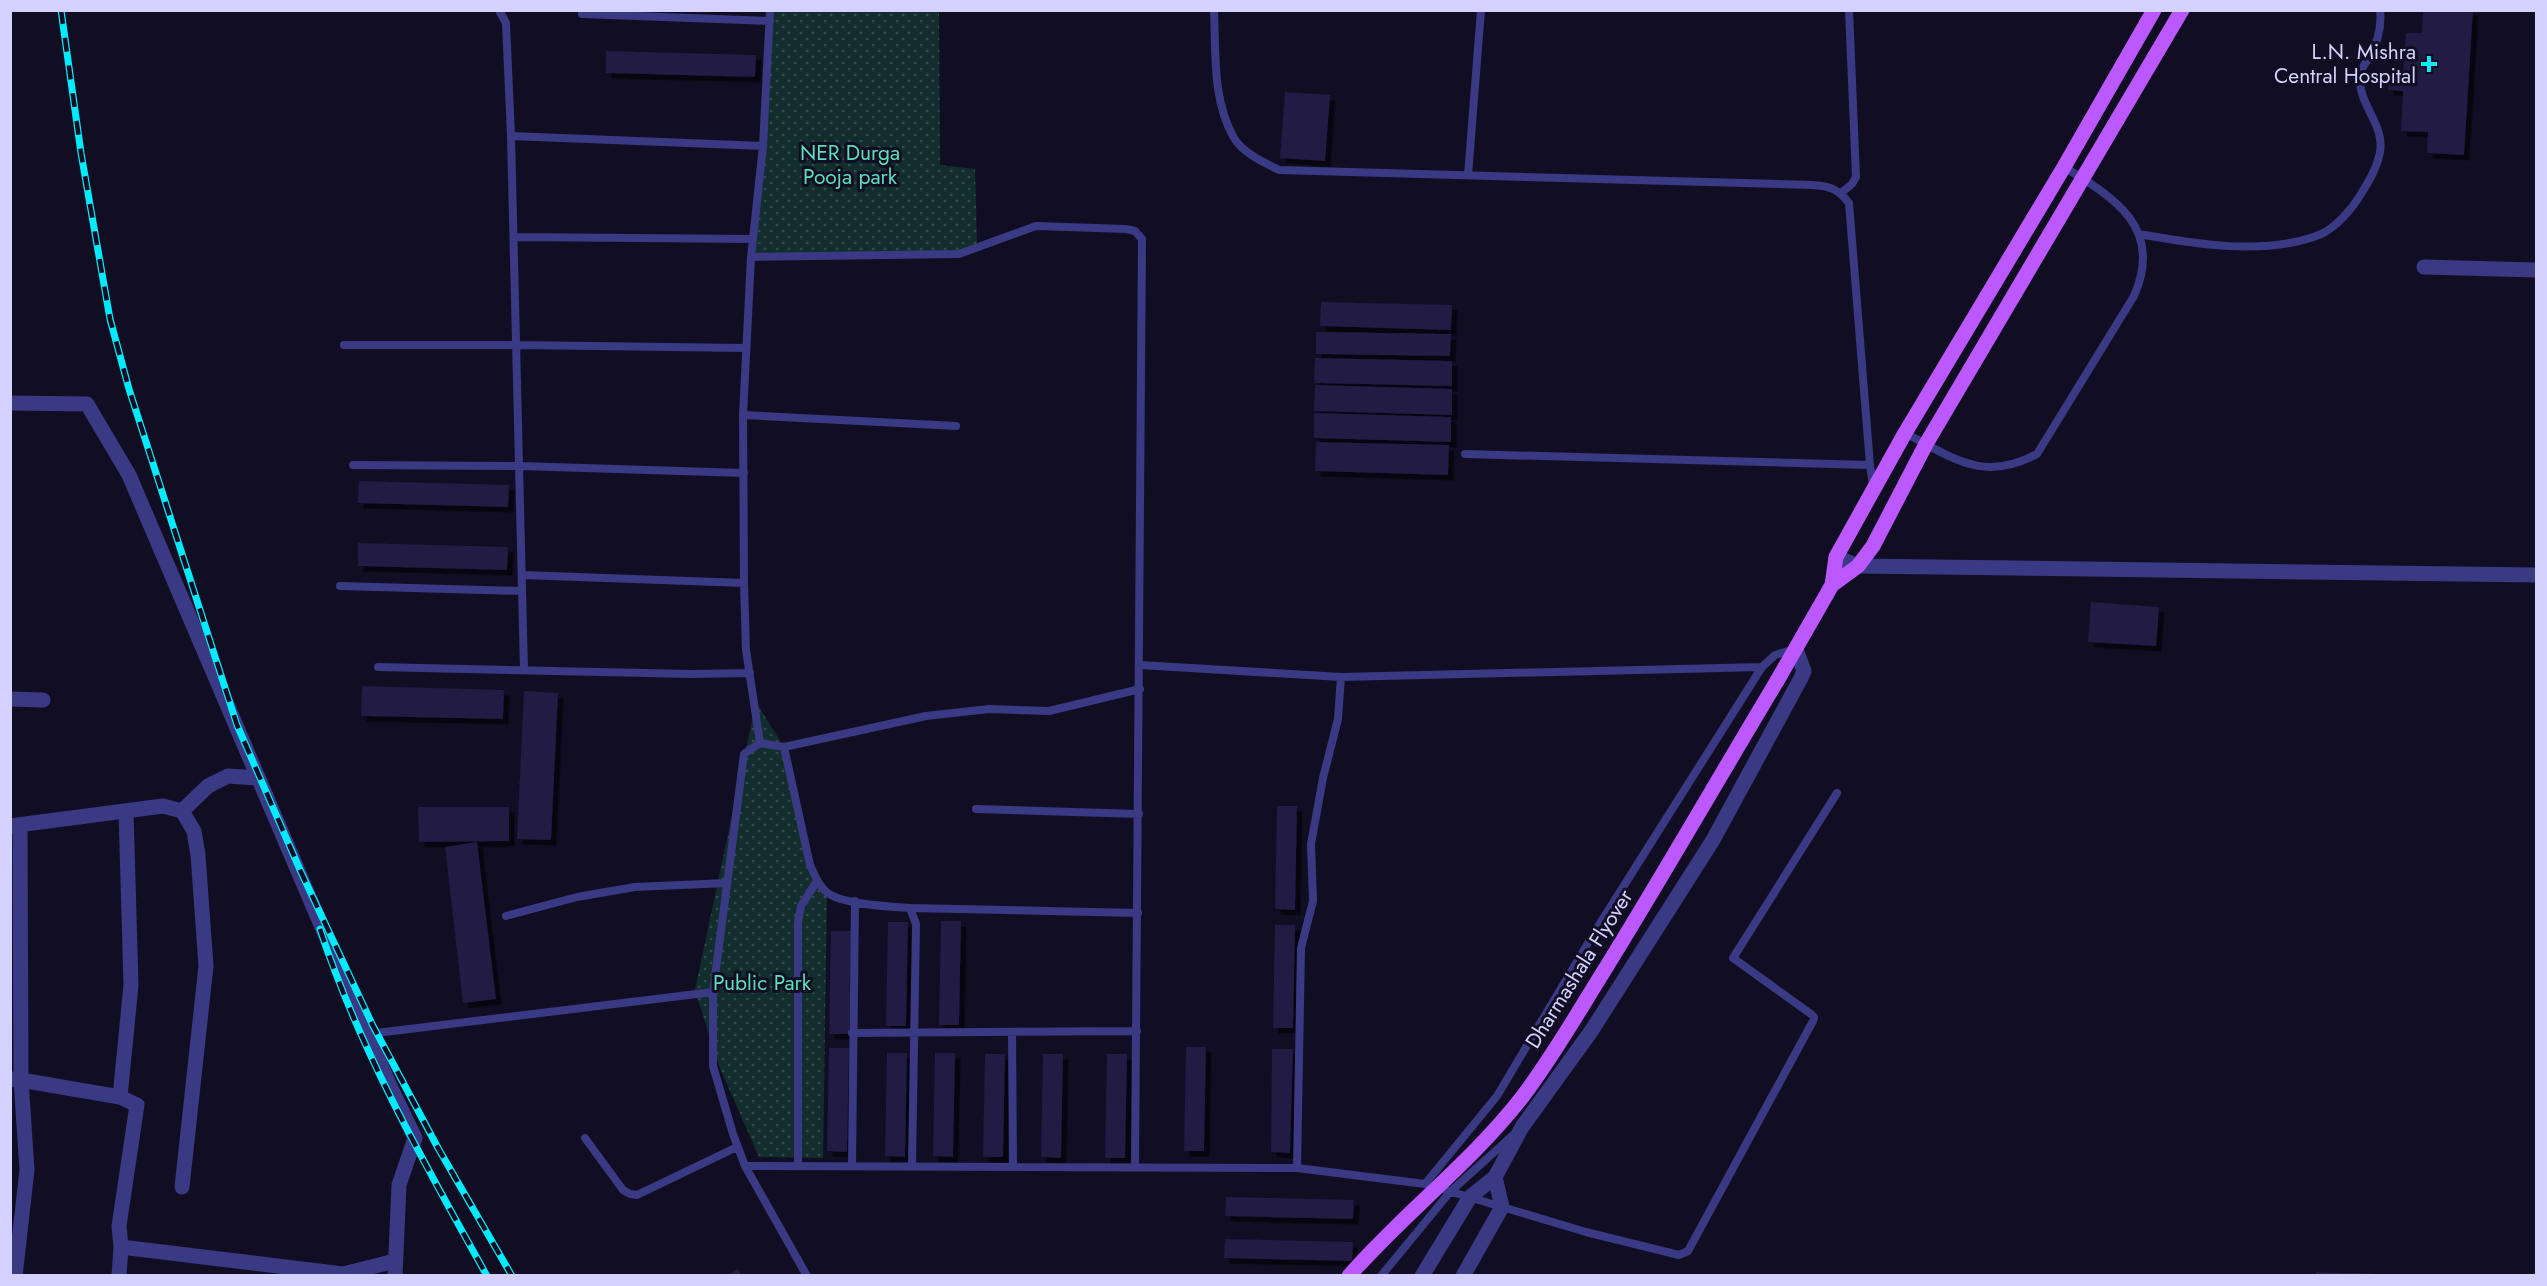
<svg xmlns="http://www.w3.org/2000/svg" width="2547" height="1286" viewBox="0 0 2547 1286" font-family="Jost,sans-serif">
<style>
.grass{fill:url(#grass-dots)}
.building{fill:#221a45;filter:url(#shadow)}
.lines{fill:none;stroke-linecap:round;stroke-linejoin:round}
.service{stroke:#3a3983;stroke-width:8}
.minor{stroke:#3a3983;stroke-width:15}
.tertiary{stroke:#3a3983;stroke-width:15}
.primary{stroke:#bb58ff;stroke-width:15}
.rail-casing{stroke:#00ebfc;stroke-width:7}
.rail{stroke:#110e24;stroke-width:4.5;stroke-dasharray:14;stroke-linecap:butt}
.primary-bridge{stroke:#bb58ff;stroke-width:15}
.poi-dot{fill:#00ebfc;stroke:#110e24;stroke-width:2}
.labels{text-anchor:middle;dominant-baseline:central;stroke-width:6;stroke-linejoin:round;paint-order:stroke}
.poi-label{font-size:21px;fill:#d5d1ff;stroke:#110e24;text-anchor:end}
.park-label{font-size:21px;fill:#5ddfbb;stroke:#110e24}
.street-label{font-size:21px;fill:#d5d1ff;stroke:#110e24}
</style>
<defs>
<pattern id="grass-dots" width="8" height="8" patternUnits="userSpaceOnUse" patternTransform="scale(1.5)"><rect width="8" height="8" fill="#112e2c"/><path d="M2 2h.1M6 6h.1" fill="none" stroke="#334b4c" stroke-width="1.8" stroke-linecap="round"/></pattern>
<filter id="shadow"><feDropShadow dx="5.5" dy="5.5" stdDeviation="0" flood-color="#0009"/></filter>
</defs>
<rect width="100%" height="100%" fill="#110e24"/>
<path class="grass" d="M772 11H939L940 165 975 169 977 243 959 254 751 253Z
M756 702 782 744 807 866 827 897 823 1158 759 1157 719 1066 695 990Z"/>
<path class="building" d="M2423 10H2473L2464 155 2427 153 2428 132 2401 131 2403 91 2388 90 2389 74H2403L2406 33H2422Z
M606 51 756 55 755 77 606 73Z
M1285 92 1330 95 1325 161 1280 158Z
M1321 302 1452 305 1451 330 1320 326Z
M1316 332 1451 334 1450 356 1316 354Z
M1315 358 1452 361V386L1314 383Z
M1315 385 1452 389V415L1314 411Z
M1314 413 1451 417V442L1314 438Z
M1316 442 1449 445 1448 475 1315 471Z
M359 481 509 485 508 507 358 503Z
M358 543 508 547 507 570 358 566Z
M2091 602 2159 607 2156 646 2088 642Z
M362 686 504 690 503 719 361 716Z
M524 691 558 693 551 840 517 839Z
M1277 806H1297L1295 910 1275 909Z
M418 807H509V841L419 842Z
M477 842 496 999 463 1003 445 847Z
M941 921H961L959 1025H939Z
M888 922H908L906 1026H886Z
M1275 925H1295L1293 1028H1273Z
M831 931H851L849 1034H829Z
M1186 1047H1206L1204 1151H1184Z
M829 1048H849L847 1152 827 1151Z
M1272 1049H1293L1290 1153 1271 1152Z
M887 1053H907L905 1157 885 1156Z
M935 1053H955L953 1157 933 1156Z
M985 1054H1005L1003 1157H983Z
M1043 1054H1063L1061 1158 1041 1157Z
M1107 1054H1127L1125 1158H1105Z
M1226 1197 1354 1200 1353 1219 1225 1216Z
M1225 1239 1353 1242 1352 1261 1224 1258Z
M738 1269 742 1276H727Z
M2316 1272 2379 1274V1276H2316Z"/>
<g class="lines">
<path class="service" d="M499 10 506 23 511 136 763 146
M770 10 763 146 751 257 743 415 744 583 746 650 760 743 784 747 810 865C815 876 820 889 831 895 846 904 892 907 910 908L916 924 912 1165
M1214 10C1216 52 1212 100 1234 138 1243 153 1263 162 1279 170L1812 185C1830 186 1838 189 1849 203L1870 465 1873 486
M582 14 770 21
M511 136 524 670
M1468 175 1481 10
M1841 193 1852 184 1856 177 1849 10
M2139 234C2195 244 2264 256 2319 235 2336 228 2352 209 2361 194 2369 181 2377 168 2380 152 2385 125 2359 105 2360 79 2360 70 2364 65 2369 58 2377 44 2382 27 2380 10
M514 237 753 239
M751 257 959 254 1036 226 1126 229 1135 231 1142 239 1135 1166
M344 345H518L745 348
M743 415 956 426
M1905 433C1953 458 1984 483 2037 454L2134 296C2164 228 2115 198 2064 167
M1465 454 1870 465
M353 465 520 466 744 473
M522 575 744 583
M340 586 522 591
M1140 665 1341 677 1762 667
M378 667 691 674 750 673
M784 747 926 716 989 709 1049 711 1140 689
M976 809 1139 814
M910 908 1138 913
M506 916 577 897 635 887 726 883
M713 992V1066L733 1134 745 1166 807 1276
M1012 1032 1013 1165
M852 1033 1137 1031
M368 1034 713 992 744 754 760 743
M585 1138 623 1190 630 1194 637 1195 737 1147
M852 1165 855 901
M745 1166 1297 1168 1425 1184 1586 1232 1679 1255 1688 1251 1813 1021 1814 1017 1811 1014 1733 958 1837 793
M798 1166V922L801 906 817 881
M1297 1168 1301 948 1313 901 1311 844 1323 778 1338 719 1341 677
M1425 1184 1497 1096 1594 933 1762 667 1775 655 1795 649
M1381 1276 1450 1192 1512 1136"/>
<path class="minor" d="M2424 267 2536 270
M10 403 87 404 129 475 389 1084 415 1138 399 1185 395 1276
M1836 557 1858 566 2536 575
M10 699 43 700
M182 811 208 786 228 776 258 778
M20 825 21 1080 120 1097 131 985 126 811
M10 826 163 806 182 811 194 831 198 855 206 966 182 1187
M10 1079 21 1080 27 1170 15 1276
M121 1247 343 1274 395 1261
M119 1276 121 1247 119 1226 137 1105 120 1097"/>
<path class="tertiary" d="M1422 1276 1470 1197 1495 1177 1522 1127 1592 1030 1713 840 1801 678 1804 671 1796 649
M1463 1276 1502 1207 1495 1177"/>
<path class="primary" d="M1832 585 1858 566 1873 546 1926 444 2182 10
M1777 681 1832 585 1836 557 1905 433 2064 167 2154 10"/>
<defs>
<path id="rail" d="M61 10 81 153 110 319 129 389 237 725 301 872 373 1026 438 1148 512 1276
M320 929C360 1051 425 1164 487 1276"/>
</defs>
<use href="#rail" class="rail-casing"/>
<use href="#rail" class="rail"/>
<path class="primary-bridge" d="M1349 1276C1404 1213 1472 1162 1523 1096 1554 1055 1580 1009 1607 966 1665 872 1720 776 1777 681"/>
</g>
<path class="poi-dot" d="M2426 55h6v6h6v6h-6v6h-6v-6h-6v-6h6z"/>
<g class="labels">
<g class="poi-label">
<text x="2416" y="52">L.N. Mishra<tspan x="2416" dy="24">Central Hospital</tspan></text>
</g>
<g class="park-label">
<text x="850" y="153">NER Durga<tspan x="850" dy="24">Pooja park</tspan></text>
<text x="762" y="983">Public Park</text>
</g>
<g class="street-label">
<text transform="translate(1579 969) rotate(-58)">Dharmashala Flyover</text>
</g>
</g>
<rect width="2547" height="1286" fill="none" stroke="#d5d1ff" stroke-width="24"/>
</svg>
